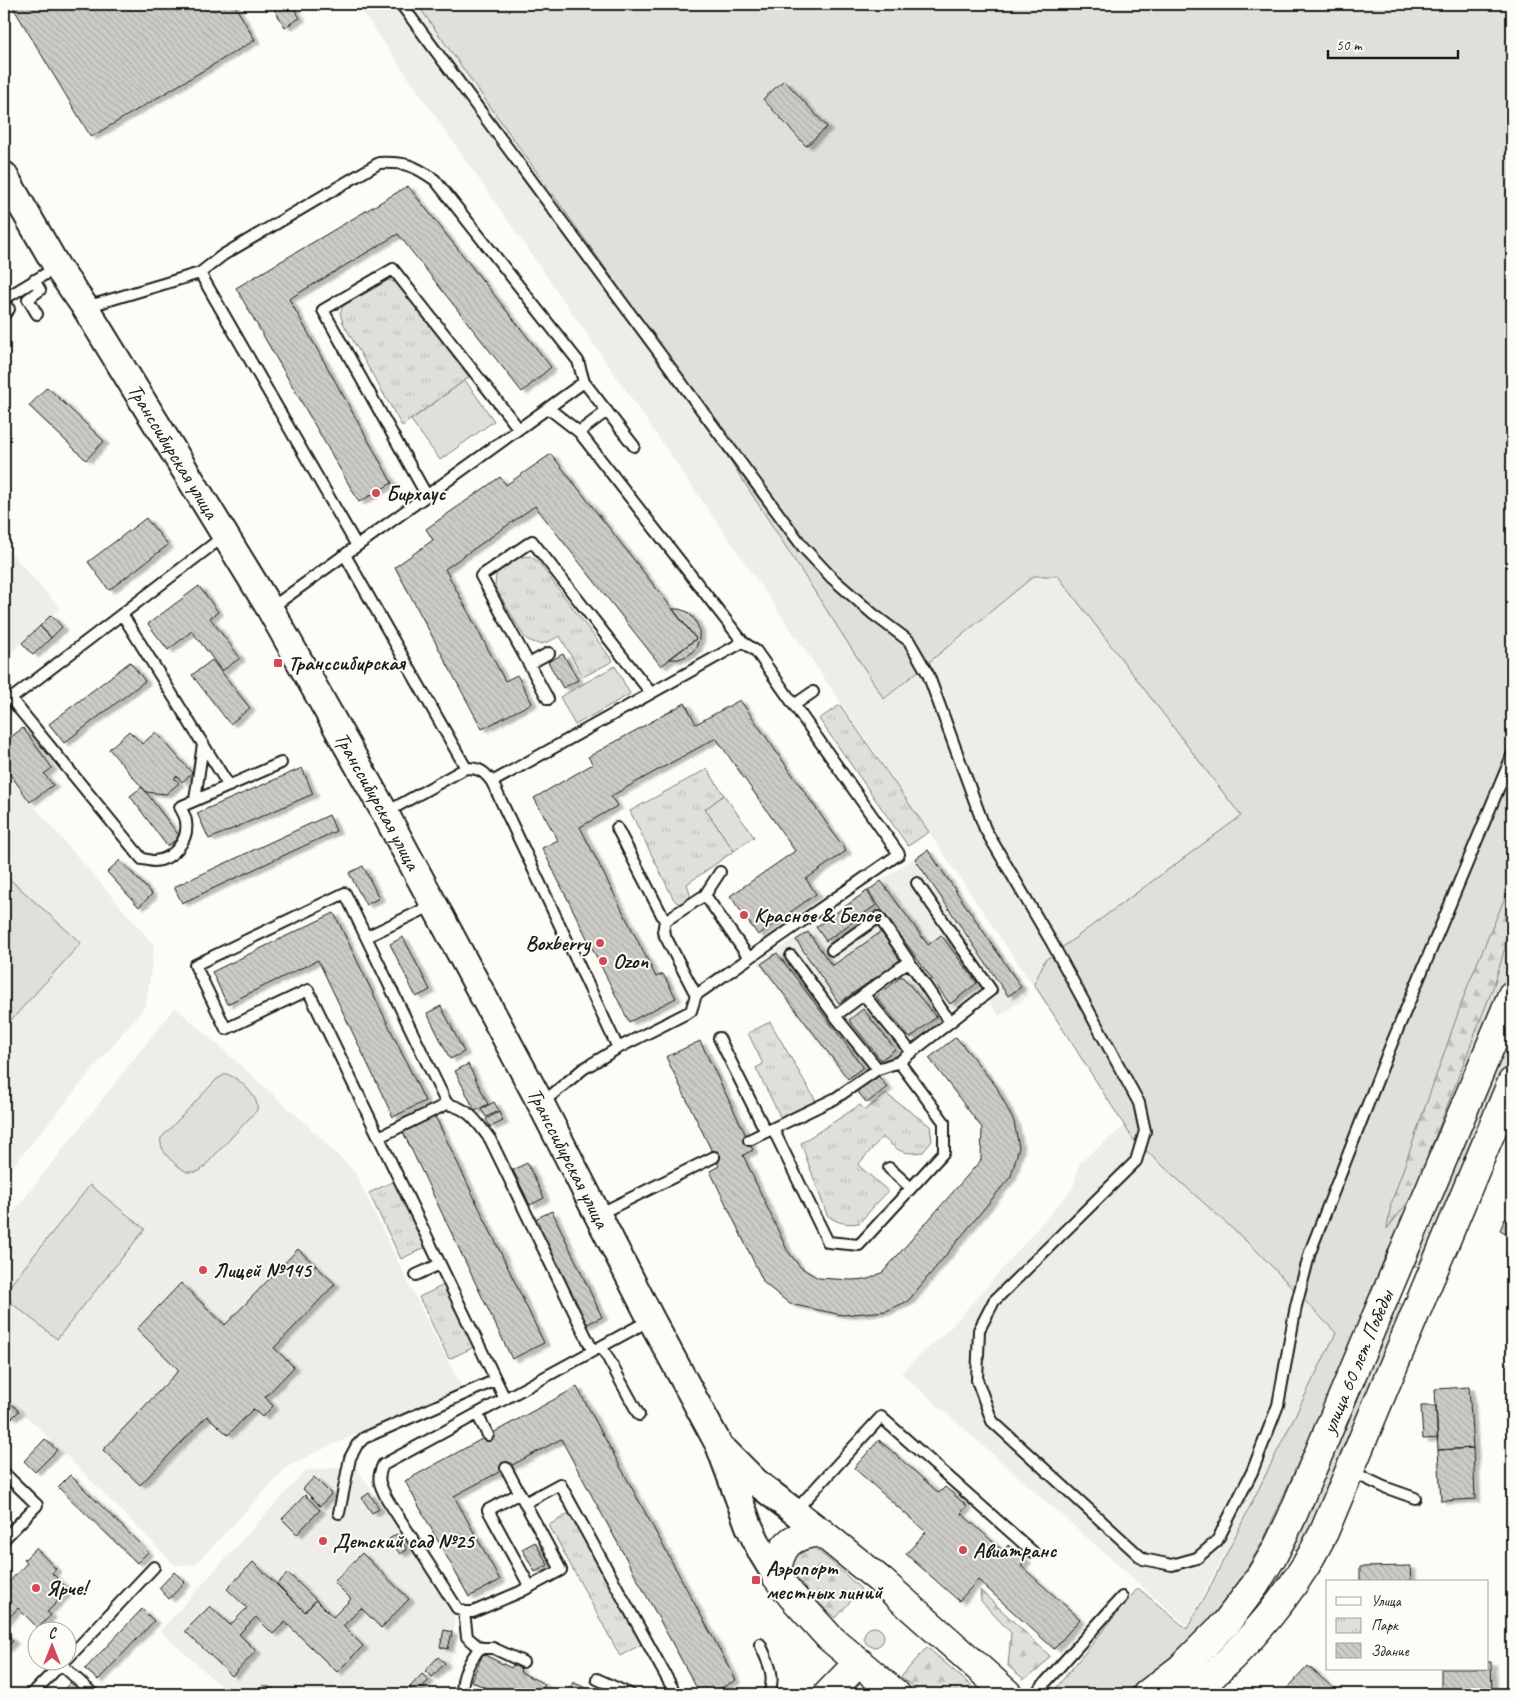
<svg xmlns="http://www.w3.org/2000/svg" width="1516" height="1698" viewBox="0 0 1516 1698" font-family="Caveat,sans-serif">
<style>
.built{fill:#eeede9}
.grass{fill:#e0dfdb;stroke:#7e7e7c}
.forest{fill:url(#forest-firs);stroke:#7e7e7c}
.park{fill:url(#park-tufts);stroke:#7e7e7c}
.building{fill:url(#building-back-hatch);stroke:#1c1c1c;filter:url(#shadow)}
.lines{fill:none;stroke-linecap:round;stroke-linejoin:round}
.service-casing{stroke:#1c1c1c;stroke-width:14}
.secondary-casing{stroke:#1c1c1c;stroke-width:30}
.primary-casing{stroke:#1c1c1c;stroke-width:31}
.service{stroke:#fdfcf7;stroke-width:10}
.secondary{stroke:#fdfcf7;stroke-width:26}
.primary{stroke:#fdfcf7;stroke-width:28}
.poi-dot{fill:#d1495b;stroke:#fdfcf7;stroke-width:2}
.labels{text-anchor:middle;dominant-baseline:central;stroke-width:4;stroke-linejoin:round;paint-order:stroke}
.street-label{font-size:21px;fill:#1c1c1c;stroke:#fdfcf7}
.poi-label{font-size:21px;font-weight:bold;fill:#1c1c1c;stroke:#fdfcf7;text-anchor:start}
</style>
<defs>
<pattern id="forest-firs" width="22" height="20" patternUnits="userSpaceOnUse" patternTransform="scale(1.25)"><rect width="22" height="20" fill="#e0dfdb"/><path d="M5 1l3.5 6h-7zM16 11l3.5 6h-7z" fill="#c0bfbb"/></pattern>
<pattern id="park-tufts" width="24" height="20" patternUnits="userSpaceOnUse" patternTransform="scale(1.25)"><rect width="24" height="20" fill="#e0dfdb"/><path d="M3 7l-1-3M5 7V3M7 7l1-3M15 17l-1-3M17 17v-4M19 17l1-3" fill="none" stroke="#c0bfbb"/></pattern>
<pattern id="building-back-hatch" width="6" height="6" patternUnits="userSpaceOnUse" patternTransform="scale(1.25)"><rect width="6" height="6" fill="#cccbc8"/><path d="M-1 5l2 2M0 0l6 6M5-1l2 2" fill="none" stroke="#afaeab"/></pattern>
<filter id="shadow"><feDropShadow dx="5.5" dy="3" stdDeviation="1" flood-color="#0004"/></filter>
</defs>
<rect width="100%" height="100%" fill="#fdfcf7"/>
<filter id="ink" filterUnits="userSpaceOnUse"><feTurbulence type="fractalNoise" baseFrequency=".02" numOctaves="2"/><feDisplacementMap in="SourceGraphic" scale="10" xChannelSelector="R" yChannelSelector="G"/><feConvolveMatrix kernelMatrix="1 2 1 2 8 2 1 2 1" color-interpolation-filters="sRGB"/></filter>
<g filter="url(#ink)">
<path class="built" d="M357 4H1512L1337 1340 1187 1626 901 1373 952 1326 1073 1188 1080 1162 1127 1124 810 657 596 347Z
M4 545 60 608 4 659Z
M4 772 154 945 146 1005 4 1177Z
M928 849 1028 996 999 1016 980 987 883 1062 848 1083 758 963Z
M175 1007 304 1122 354 1171 425 1317 462 1388 316 1452 287 1467 195 1565H175L37 1426 4 1395V1224Z
M356 1467 454 1613V1642L451 1658 444 1669 421 1694H245L223 1688 160 1631 306 1470Z"/>
<path class="grass" d="M417 4H1512V967L1351 1346 1263 1541 1239 1581 1211 1618 1155 1672 1122 1694H1051L1138 1588 1187 1629 1212 1583 1336 1333 1256 1250 1133 1139 1034 984 1045 960 1241 816 1058 576H1034L884 699 611 276Z
M465 380 494 421 440 460 411 420Z
M615 666 630 694 575 725 560 697Z
M724 795 754 837 734 851 705 809Z
M4 874 81 943 4 1028Z
M1512 1020V1057L1422 1269 1409 1263Z
M226 1074C238 1077 260 1097 257 1110L201 1170 197 1172H187C176 1166 158 1151 161 1138L217 1079Z
M90 1185 145 1229 57 1339 4 1297V1293Z
M1393 1301 1406 1306 1301 1552 1288 1547Z
M864 1637a10 10 0 1 1 20 0a10 10 0 1 1-20 0Z"/>
<path class="forest" d="M1512 881V923L1495 982 1412 1197 1387 1229 1391 1204 1468 985Z
M802 1547H813L833 1563 861 1589 836 1618C822 1605 783 1578 794 1556 796 1553 800 1550 802 1547Z
M980 1590 1050 1656 1038 1670 1024 1679 1008 1666 1011 1633 981 1601Z
M927 1647 976 1690 977 1694H922L901 1677Z"/>
<path class="park" d="M389 280 398 283 469 377 402 426 343 323 340 313 343 306Z
M530 556 538 562 613 661 583 677 560 636C545 643 541 648 525 638L495 587 496 574 504 567 521 557Z
M840 705 929 832 908 846 819 719Z
M707 769 724 795 705 809 734 851 687 884C691 894 693 906 677 903L673 898 630 811Z
M770 1022 816 1101 781 1118 756 1068 763 1064 748 1033Z
M886 1094 930 1126 932 1141 923 1152C899 1155 899 1150 882 1137L858 1165 888 1191 859 1223C846 1225 837 1223 827 1215L801 1143 860 1105 865 1110Z
M394 1181 426 1247 401 1259 369 1193Z
M444 1285 474 1347 449 1359 419 1297Z
M570 1513 642 1644 620 1656 549 1525Z"/>
<path class="building" d="M11 4H234L255 40 91 137Z
M271 4H291L300 18 285 27Z
M784 80 827 127 806 146 763 99Z
M408 186 551 367 522 392 398 234 289 299 392 483 359 502 236 288Z
M47 387 104 441 86 460 29 406Z
M551 454 696 639 661 666 535 506 445 569 505 681 517 675 532 703 482 729 395 567 433 540 426 529 500 477 506 485Z
M146 518 168 545 109 590 88 562Z
M199 586 218 612 210 618 240 658 222 671 192 631 168 650 148 624Z
M673 609H679L688 612 695 620 699 629V639L696 648 689 655 679 659H669L696 639Z
M51 615 62 627 51 638 40 626Z
M40 626 51 638 33 655 22 643Z
M563 654 578 680 563 688 548 662Z
M212 660 250 708 230 724 192 675Z
M130 662 145 681 64 743 49 724Z
M740 700 846 851 806 879 816 894 758 935 730 896 795 851 716 738 611 796 617 806 580 827 656 977 663 974 676 998 629 1022 542 848 558 840 534 798 593 764 588 757 685 703 696 724Z
M23 728 52 768 44 774 53 785 30 802 4 766V742Z
M129 731 142 744 156 732 192 773 182 782 177 776 174 778 179 783 166 794 146 792 109 749Z
M302 768 313 794 209 839 197 813Z
M142 787 180 837 167 846 130 796Z
M329 815 336 831 182 903 174 887Z
M928 850 1021 987 1008 996 915 859Z
M120 860 152 894 139 907 107 872Z
M363 866 379 898 366 905 349 873Z
M881 881 928 945 941 935 977 983 950 1004 868 891Z
M867 891 876 905 826 941 816 927Z
M334 913 425 1101 393 1117 318 960 227 1004 212 972Z
M808 932 832 966 881 932 901 960 839 1003 796 940Z
M403 937 430 990 416 997 390 944Z
M777 953 863 1067 848 1079 761 964Z
M902 976 936 1017 910 1038 876 997Z
M441 1006 464 1052 450 1059 427 1013Z
M863 1009 895 1049 881 1060 849 1020Z
M956 1037 996 1086 1014 1122 1019 1147 1011 1176 908 1301 886 1311 842 1315 790 1304 764 1283 710 1171 719 1166 666 1057 700 1041 753 1150 743 1155 787 1250 800 1267 818 1278 851 1280 869 1279 883 1272 981 1160 982 1128 929 1058Z
M468 1064 488 1104 475 1111 455 1071Z
M877 1074 887 1087 867 1103 856 1090Z
M494 1102 499 1111 486 1117 481 1109Z
M499 1112 503 1121 490 1127 486 1119Z
M435 1116 544 1343 512 1359 403 1132Z
M527 1163 544 1198 530 1205 513 1170Z
M1508 1198H1512V1216H1509Z
M552 1211 602 1317 585 1325 535 1219Z
M1505 1218 1512 1222 1508 1234 1500 1230Z
M298 1249 335 1284 274 1348 294 1367 265 1397 273 1406 262 1417 253 1409 228 1435 207 1416 140 1485 103 1450 179 1370 137 1329 181 1283 225 1325Z
M577 1387 736 1680 710 1694H700L561 1439 454 1496 500 1580 469 1597 405 1481Z
M1469 1387 1473 1448 1438 1450 1435 1389Z
M7 1400 19 1411 12 1418 4 1410V1403Z
M1421 1406H1436L1438 1438 1423 1439Z
M45 1439 57 1450 35 1472 24 1461Z
M879 1440 939 1493 945 1487 967 1506 961 1513 1003 1551 1008 1545 1026 1560 1021 1566 1080 1619 1054 1649 978 1580 959 1601 906 1554 926 1532 854 1468Z
M1473 1448 1475 1499 1441 1501 1438 1450Z
M70 1475 148 1552 137 1563 58 1487Z
M314 1477 331 1494 320 1506 303 1489Z
M369 1493 379 1509 372 1513 362 1498Z
M305 1495 320 1510 297 1534 282 1519Z
M397 1534 407 1550 400 1554 389 1539Z
M535 1542 548 1565 535 1572 522 1549Z
M36 1548 56 1569 52 1573 69 1590 47 1612 51 1615 38 1628 18 1608 4 1623V1587L27 1563 24 1560Z
M362 1553 409 1599 381 1628 361 1608 343 1626 363 1646 337 1672 285 1622 273 1634 256 1617 239 1634 256 1651 232 1676 185 1631 210 1606 230 1625 247 1608 227 1589 253 1562 305 1612 316 1600 333 1617 351 1599 334 1582Z
M1410 1566 1411 1582H1360V1567Z
M174 1572 185 1582 169 1599 159 1588Z
M288 1573 316 1600 305 1612 277 1584Z
M142 1609 154 1621 98 1680 85 1669Z
M444 1630 452 1632 448 1649 440 1647Z
M4 1632 13 1641 4 1650Z
M483 1654 511 1668 513 1665 521 1669 520 1672 545 1684 540 1694H499L471 1681Z
M438 1657 445 1663 432 1677 425 1671Z
M1487 1662H1491L1492 1694H1441V1669H1487Z
M1308 1666 1333 1688 1327 1694H1282Z
M422 1674 429 1680 415 1694 409 1688Z
M71 1682 83 1694H59Z
M573 1682 585 1688 583 1693 587 1694H567Z
M263 1685 279 1691 278 1694H260Z"/>
<g class="lines">
<defs>
<path id="service" d="M401 4 803 547 832 578 873 614 909 641 928 674 985 829 1052 943 1139 1103 1145 1131 1136 1161 994 1301 979 1330 977 1380 992 1421 1143 1559 1172 1565 1197 1558 1217 1541 1252 1472 1278 1405 1296 1306 1310 1252 1389 1050 1512 756
M200 273 357 546
M34 280 40 290 28 299 37 314
M4 299 57 267
M4 304 9 309 4 314
M86 307 200 273 223 255 379 163C405 162 414 165 435 180L578 361 584 382 634 446
M579 432 607 411
M427 496 323 310 393 269 519 429
M224 536 11 699 142 859C146 859 150 861 154 861 173 860 189 840 186 822 186 817 182 811 180 807L281 763
M345 555 466 768
M271 608 584 382
M122 614 229 786
M529 664 549 653
M548 699 481 576 532 541 651 693
M794 705 813 692
M492 782 743 642
M195 800 203 744
M385 813 466 768C479 768 484 771 492 782L618 1048
M617 828 665 921 663 932 696 995
M705 895 749 958
M433 905 366 937 345 893 195 965 226 1029 308 990 505 1399
M665 921 705 895 720 872
M366 937 447 1104 379 1137
M832 950 879 917 950 1022
M791 956 835 1016 878 1069
M864 995 911 1052
M835 1016 909 961
M719 1038 766 1132
M542 1103 583 1069 618 1048 691 1011 696 995 899 854 756 651 743 642 579 432 548 408
M447 1104C470 1109 476 1121 490 1139L593 1351
M773 1129 828 1242 859 1245 944 1152V1122L899 1062
M749 1140 836 1098 878 1069 899 1062 991 990 917 883
M889 1168 911 1188
M599 1214 714 1157
M416 1275 440 1264
M602 1347 639 1415
M477 1414 488 1435
M506 1468 561 1570 520 1592 473 1612H464L457 1608 387 1499C380 1485 376 1480 383 1465L650 1320
M1350 1471 1384 1487 1415 1498
M4 1473 37 1505 4 1539
M520 1493 488 1510 530 1587
M525 1503 560 1484 673 1689
M794 1512 881 1417 1033 1552
M339 1513 350 1458 357 1445 364 1438 496 1380
M464 1612 467 1637 480 1648
M760 1644C768 1662 776 1675 769 1694
M68 1658 154 1567
M61 1664 93 1694
M597 1679 630 1694
M32 1694 65 1660
M463 1694C460 1678 470 1660 480 1648H493L523 1662
M1035 1694 1122 1597"/>
<g id="secondary">
<path id="s1" d="M4 175 57 267 85 307 270 609 385 813 541 1104 651 1319 719 1445 749 1526 762 1553 776 1576"/>
<path d="M725 1451 757 1483 821 1532"/>
</g>
<g id="primary">
<path d="M828 1694 859 1662"/>
<path d="M896 1694 829 1637 791 1595 776 1576C780 1545 790 1535 821 1532L880 1580 1008 1694"/>
<path id="s2" d="M1147 1694 1181 1668 1226 1623 1255 1585 1275 1552 1291 1519 1512 995"/>
<path d="M1191 1694C1235 1658 1275 1614 1306 1565 1312 1555 1318 1543 1324 1532L1512 1082"/>
</g>
</defs>
<use href="#service" class="service-casing"/>
<use href="#secondary" class="secondary-casing"/>
<use href="#primary" class="primary-casing"/>
<use href="#service" class="service"/>
<use href="#secondary" class="secondary"/>
<use href="#primary" class="primary"/>
</g>
</g>
<g class="poi-dot">
<circle cx="376" cy="493" r="5"/>
<rect x="273" y="658" width="10" height="10" rx="2.5"/>
<circle cx="744" cy="915" r="5"/>
<circle cx="600" cy="943" r="5"/>
<circle cx="603" cy="961" r="5"/>
<circle cx="203" cy="1270" r="5"/>
<circle cx="323" cy="1541" r="5"/>
<circle cx="963" cy="1550" r="5"/>
<rect x="751" y="1575" width="10" height="10" rx="2.5"/>
<circle cx="36" cy="1588" r="5"/>
</g>
<g class="labels">
<g class="street-label">
<text stroke="none"><textPath href="#s1" startOffset="324">Транссибирская улица</textPath></text>
<text stroke="none"><textPath href="#s1" startOffset="729">Транссибирская улица</textPath></text>
<text stroke="none"><textPath href="#s1" startOffset="1134">Транссибирская улица</textPath></text>
<text stroke="none"><textPath href="#s2" startOffset="400">улица 60 лет Победы</textPath></text>
</g>
<g class="poi-label">
<text x="386" y="493">Бирхаус</text>
<text x="288" y="663">Транссибирская</text>
<text x="754" y="915">Красное &amp; Белое</text>
<text x="590" y="943" text-anchor="end">Boxberry</text>
<text x="613" y="961">Ozon</text>
<text x="213" y="1270">Лицей №145</text>
<text x="333" y="1541">Детский сад №25</text>
<text x="973" y="1550">Авиатранс</text>
<text x="766" y="1568">Аэропорт<tspan x="766" dy="24">местных линий</tspan></text>
<text x="46" y="1588">Ярче!</text>
</g>
</g>
<rect width="1516" height="1698" fill="none" stroke="#fdfcf7" stroke-width="20"/>
<rect x="10" y="10" width="1496" height="1678" fill="none" stroke="#1c1c1c" stroke-width="2" filter="url(#ink)"/>
<rect x="1326" y="1580" width="162" height="90" fill="#fdfcf7" stroke="#a3a29f"/>
<rect x="1336" y="1597" width="25" height="8" fill="#fdfcf7" stroke="#a3a29f"/>
<text x="1371" y="1606" font-size="15" fill="#1c1c1c">Улица</text>
<rect x="1336" y="1618" width="25" height="15" fill="url(#park-tufts)" stroke="#a3a29f"/>
<text x="1371" y="1630" font-size="15" fill="#1c1c1c">Парк</text>
<rect x="1336" y="1643" width="25" height="15" fill="url(#building-back-hatch)" stroke="#a3a29f"/>
<text x="1371" y="1656" font-size="15" fill="#1c1c1c">Здание</text>
<g transform="translate(52 1646)"><circle r="24" fill="#fdfcf7" stroke="#a3a29f"/>
<path d="M0-4L9 19L0 12L-9 19Z" fill="#d1495b"/>
<text y="-8" font-size="14" font-weight="bold" text-anchor="middle" fill="#1c1c1c">С</text>
</g>
<path d="M1328 50v8h130v-8" fill="none" stroke="#1c1c1c" stroke-width="2.5"/>
<text x="1336" y="50" font-size="15" fill="#1c1c1c" stroke="#fdfcf7" stroke-width="4" paint-order="stroke">50 m</text>
</svg>
